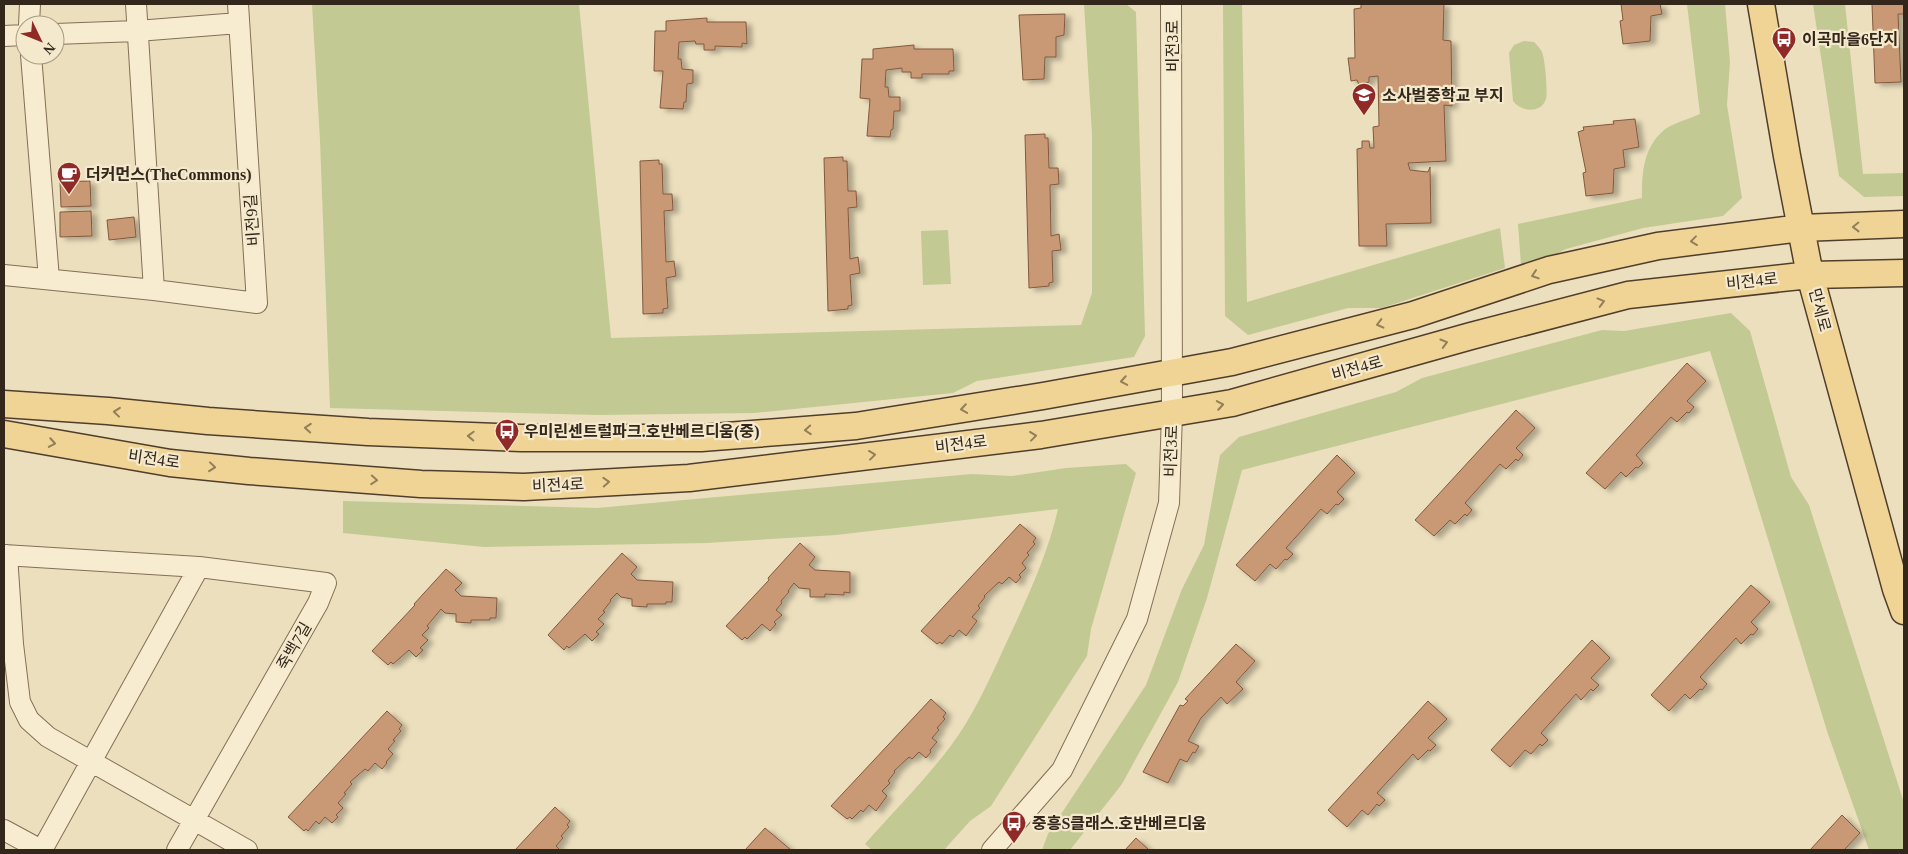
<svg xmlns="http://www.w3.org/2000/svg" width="1908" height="854" viewBox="0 0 1908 854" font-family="'Times New Roman','Noto Sans KR',serif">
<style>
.green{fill:#c2c992}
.building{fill:#c99974;stroke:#82593e;filter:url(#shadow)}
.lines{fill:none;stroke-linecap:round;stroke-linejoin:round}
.minor-casing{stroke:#836f57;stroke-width:22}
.major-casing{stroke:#513d2c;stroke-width:29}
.minor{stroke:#f7ecd0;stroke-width:20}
.major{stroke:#f0d495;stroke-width:26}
.oneway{stroke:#927e58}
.labels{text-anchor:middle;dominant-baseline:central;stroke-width:4.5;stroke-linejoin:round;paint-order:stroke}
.poi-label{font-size:16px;font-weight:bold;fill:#33271b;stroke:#f4e9cc;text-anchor:start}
.street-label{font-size:16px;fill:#33271b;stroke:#f4e9cc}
</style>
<defs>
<filter id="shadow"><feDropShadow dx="5.5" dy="3" stdDeviation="2.5" flood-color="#0004"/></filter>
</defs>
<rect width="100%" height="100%" fill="#ecdfbd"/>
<path class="green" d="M312 4H579L611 338 1081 325 1092 293V134L1084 4H1126L1136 12 1145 336 1134 357 977 381 953 393 754 413 598 415 330 408 320 140Z
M1223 4H1242L1247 302 1500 228 1505 268 1382 308H1348L1248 335 1225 316Z
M1687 4H1725L1730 62 1727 105 1742 198 1723 216 1643 228 1566 249 1548 258 1521 265 1518 224 1642 198C1642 173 1643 148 1664 130 1673 123 1689 119 1700 114Z
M1813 4H1845L1863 174 1904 173V196L1864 197 1839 176Z
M1524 41 1534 42C1537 45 1540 48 1542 52 1545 59 1548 92 1546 99 1541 114 1521 112 1513 101L1509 53 1514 45Z
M948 230 951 284 923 285 921 231Z
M1731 313 1750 331 1791 477 1809 505 1904 803V850H1869L1828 734 1710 351 1242 470 1207 598 1178 682 1122 784 1070 850H1042L1048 834 1146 685 1182 589 1204 545 1220 455 1239 437 1396 392 1422 378 1602 330 1624 331Z
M1126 464 1136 473 1091 629 1087 656 991 806 970 821 944 850H872L865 844C893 812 924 781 950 747 972 718 988 683 1003 650 1024 605 1047 558 1058 509L836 535 706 543 484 547 343 533V501L597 508 972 474 1012 476 1066 468Z"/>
<path class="building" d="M1361 4H1444L1443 40 1451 41 1452 106 1444 105 1446 161 1408 163 1410 170 1428 172 1430 167 1431 223 1386 224 1387 246H1359L1357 149 1362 148V141H1369L1370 148H1374L1373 127 1379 126 1378 76 1369 77V82L1359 85 1357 80 1351 81 1348 58H1355L1354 9 1361 8Z
M1621 4H1660L1662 14 1651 16 1650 41 1623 44 1620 21 1623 20Z
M1872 4H1904V14H1898L1901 82 1875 83Z
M1065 14 1064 35 1056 37V57H1045L1044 79 1023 80 1019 15Z
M707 18V22H746L747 44 742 43V47L715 46V50H704V44H696L695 41 679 42 678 59H681L682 69 693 70V83L687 84 686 102H684L683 109 660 108 663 71H654L655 31H666V21Z
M914 45V49H953L954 71H949V74H922V78H911V72H902V68L886 70 885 87H888L889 97H900V111H894L893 129 891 130 890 137 867 136 870 99 860 98 862 59H873V49Z
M1635 119 1639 147 1623 150 1625 167 1614 169 1613 193 1586 196 1583 173 1586 172 1578 132 1584 130 1583 127 1614 124 1613 121Z
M1045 134V138H1048L1049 168H1058L1059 184 1050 185 1051 236 1059 234 1061 250 1052 251 1053 282 1049 283V286L1029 288 1025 135Z
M843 157V161H847L848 191H856L857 207 848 208 850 259 858 257 860 273 850 275 852 305 848 306V309L828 311 824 158Z
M659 160V164H662L663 194H672L673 210 664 211 666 262 674 261 676 276 666 278 668 308 663 309V313L643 314 640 161Z
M90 181 91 206 61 207 60 182Z
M91 211 92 236 60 237V212Z
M134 217 136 237 109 240 107 220Z
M1687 363 1706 381 1687 401 1694 407 1689 413 1687 412 1677 422 1671 417 1636 455 1643 463 1638 468 1636 467 1626 477 1621 472 1605 489 1586 473Z
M1516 410 1535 428 1516 448 1523 455 1518 461 1516 459 1506 469 1500 464 1465 503 1472 510 1467 516 1465 514 1455 524 1450 520 1434 536 1415 520Z
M1337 455 1355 473 1337 492 1344 499 1338 505 1336 504 1327 514 1321 509 1286 548 1293 554 1287 560 1285 559 1276 569 1270 564 1255 581 1236 565Z
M1020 524 1036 538 1033 542 1035 544 1027 553 1029 555 1022 563 1026 568 1019 575 1021 577 1016 583 1009 577 1002 584 999 582 984 596 985 597 978 606 980 608 972 617 977 621 966 636 959 630 953 637 950 635 942 644 940 642 937 644 921 631Z
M800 543 815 557 809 565 815 570 850 572V593L844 592V595L825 594V597H810V589L799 588 794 583 788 591 789 592 781 601 782 603 776 610 782 615 774 622 776 624 770 631 762 624 747 639 745 637 742 640 726 626 769 580 768 578Z
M622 553 637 567 631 574 637 580 673 582 672 602H666V604H647V607L632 606V599L621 597 617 593 610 600 611 601 603 611 605 612 598 619 604 624 596 632 599 634 592 641 585 634 569 648 567 646 564 650 548 635Z
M446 569 462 583 455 590 461 596 497 598 496 618H490V620H471V623L456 622V614L445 613 441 609 427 626 429 628 422 635 428 640 420 648 423 650 416 657 409 650 393 664 391 662 388 665 372 651 415 605 414 604Z
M1751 585 1770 602 1751 622 1758 629 1753 635 1751 634 1741 644 1736 638 1700 677 1707 684 1702 690 1700 689 1690 699 1685 694 1669 711 1651 695Z
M1592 640 1610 658 1591 678 1599 685 1593 691 1591 689 1581 700 1576 694 1541 733 1548 740 1542 746 1540 744 1531 754 1525 750 1510 767 1491 750Z
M1236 644 1255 661 1236 682 1243 689 1227 704 1221 697 1201 718 1188 741 1199 746 1195 753 1193 752 1187 762 1180 759 1168 783 1143 772 1180 705 1183 706 1188 701 1185 699Z
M931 699 946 713 943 717 945 719 937 728 939 730 932 738 937 742 930 750 931 752 926 758 919 752 912 759 909 757 894 771 895 772 888 781 890 783 882 791 887 796 876 811 869 805 863 812 861 810 852 819 850 817 847 819 831 806Z
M1428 701 1447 719 1428 738 1436 745 1430 751 1428 750 1418 760 1413 754 1377 793 1385 800 1379 806 1377 804 1368 815 1362 810 1347 827 1328 810Z
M387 711 402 725 399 729 401 731 393 740 395 741 388 749 393 754 386 762 387 763 382 769 375 763 368 771 365 769 350 782 352 784 344 793 346 794 338 803 343 808 336 815 338 817 332 823 325 817 319 824 316 821 308 831 306 829 304 831 288 817Z
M555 807 570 821 567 825 569 827 561 836 563 838 556 846 560 850H515Z
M1842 815 1860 833 1844 850H1810Z
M765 828 791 850H745Z
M1136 838 1149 850H1125Z"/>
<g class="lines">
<defs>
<path id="minor" d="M136 4 154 290
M29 25 30 4
M55 34 137 31 239 23
M4 36 25 35
M31 55 49 279
M4 275 154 290 257 303 238 4
M4 555 199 567 326 583 318 603 177 850
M7 555 13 644 20 702 29 720 48 737 247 850
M4 830 41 850
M42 850 199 567
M992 850 1062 770 1137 619 1169 503 1172 414 1171 4"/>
<path id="major" d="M1761 4 1787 156 1810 275 1896 589 1904 611
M4 404 108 411 208 421 368 432 521 438H701L856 426 1043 396 1232 362 1413 315 1549 270 1658 246 1801 228 1904 224
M4 434 170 463 249 471 421 484 524 487 689 478 1041 435 1232 403 1471 336 1628 295 1810 275 1904 273"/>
</defs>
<use href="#minor" class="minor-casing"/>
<use href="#major" class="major-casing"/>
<use href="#minor" class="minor"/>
<use href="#major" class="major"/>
</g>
<defs><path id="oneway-chevron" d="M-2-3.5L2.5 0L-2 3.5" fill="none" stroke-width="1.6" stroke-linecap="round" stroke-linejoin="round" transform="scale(1.25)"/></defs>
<g class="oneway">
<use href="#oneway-chevron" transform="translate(1856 227) rotate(179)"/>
<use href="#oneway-chevron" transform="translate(1694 241) rotate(173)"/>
<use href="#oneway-chevron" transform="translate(1535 275) rotate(162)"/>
<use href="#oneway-chevron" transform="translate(1601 302) rotate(-15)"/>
<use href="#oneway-chevron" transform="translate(1380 324) rotate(166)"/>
<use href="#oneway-chevron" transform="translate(1444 343) rotate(-16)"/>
<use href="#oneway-chevron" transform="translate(1124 381) rotate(170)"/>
<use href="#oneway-chevron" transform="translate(1220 405) rotate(-10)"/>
<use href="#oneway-chevron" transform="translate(964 409) rotate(171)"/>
<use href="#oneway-chevron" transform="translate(117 412) rotate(-174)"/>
<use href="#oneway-chevron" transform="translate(308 428) rotate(-176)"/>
<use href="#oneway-chevron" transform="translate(808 430) rotate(176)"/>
<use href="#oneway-chevron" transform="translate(471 436) rotate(-178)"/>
<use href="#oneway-chevron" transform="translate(1033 436) rotate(-7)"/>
<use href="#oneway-chevron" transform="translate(52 443) rotate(10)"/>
<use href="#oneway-chevron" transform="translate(872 455) rotate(-7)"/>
<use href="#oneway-chevron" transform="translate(212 467) rotate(6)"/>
<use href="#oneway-chevron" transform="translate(374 480) rotate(4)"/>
<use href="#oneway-chevron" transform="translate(606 482) rotate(-3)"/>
</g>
<defs>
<symbol id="bus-pin" viewBox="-11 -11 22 30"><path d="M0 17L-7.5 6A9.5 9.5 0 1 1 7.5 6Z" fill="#902a29" stroke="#f4e9cc"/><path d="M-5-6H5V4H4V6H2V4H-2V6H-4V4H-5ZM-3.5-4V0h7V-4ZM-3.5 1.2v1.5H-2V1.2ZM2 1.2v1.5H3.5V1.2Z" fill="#fff"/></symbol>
<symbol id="school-pin" viewBox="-11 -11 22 30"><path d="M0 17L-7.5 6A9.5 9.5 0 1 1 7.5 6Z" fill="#902a29" stroke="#f4e9cc"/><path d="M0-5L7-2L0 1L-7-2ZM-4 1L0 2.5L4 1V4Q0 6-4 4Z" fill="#fff"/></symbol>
<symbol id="cafe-pin" viewBox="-11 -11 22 30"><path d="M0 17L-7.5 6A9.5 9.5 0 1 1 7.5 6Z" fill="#902a29" stroke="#f4e9cc"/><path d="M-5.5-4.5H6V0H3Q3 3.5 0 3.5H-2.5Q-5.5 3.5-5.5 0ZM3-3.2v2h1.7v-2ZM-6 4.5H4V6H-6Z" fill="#fff"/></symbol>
</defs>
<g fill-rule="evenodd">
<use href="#bus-pin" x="1770" y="25" width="28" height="38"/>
<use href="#school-pin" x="1350" y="81" width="28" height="38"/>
<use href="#cafe-pin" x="55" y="160" width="28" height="38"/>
<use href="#bus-pin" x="493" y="417" width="28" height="38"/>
<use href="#bus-pin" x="1000" y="809" width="28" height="38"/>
</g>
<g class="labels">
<g class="poi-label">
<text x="1802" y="39">이곡마을6단지</text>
<text x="1382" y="95">소사벌중학교 부지</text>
<text x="86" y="174">더커먼스(TheCommons)</text>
<text x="524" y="431">우미린센트럴파크.호반베르디움(중)</text>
<text x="1032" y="823">중흥S클래스.호반베르디움</text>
</g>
<g class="street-label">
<text transform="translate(1172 46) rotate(-90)">비전3로</text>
<text transform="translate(252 220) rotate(-94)">비전9길</text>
<text transform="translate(1752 281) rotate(-6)">비전4로</text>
<text transform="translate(1820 310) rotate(75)">만세로</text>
<text transform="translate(1357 368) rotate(-16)">비전4로</text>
<text transform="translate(961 444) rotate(-7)">비전4로</text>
<text transform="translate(1171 451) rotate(-88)">비전3로</text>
<text transform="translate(154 459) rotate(8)">비전4로</text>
<text transform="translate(558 485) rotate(-3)">비전4로</text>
<text transform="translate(294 646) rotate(-60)">죽백7길</text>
</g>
</g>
<rect width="1908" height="854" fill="none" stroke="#33271b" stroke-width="10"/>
<g transform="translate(40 40) rotate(133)"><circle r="24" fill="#f4e9cc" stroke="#a79b85"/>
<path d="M0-4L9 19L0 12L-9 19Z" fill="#902a29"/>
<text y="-8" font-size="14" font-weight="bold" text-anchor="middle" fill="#33271b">N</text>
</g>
</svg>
